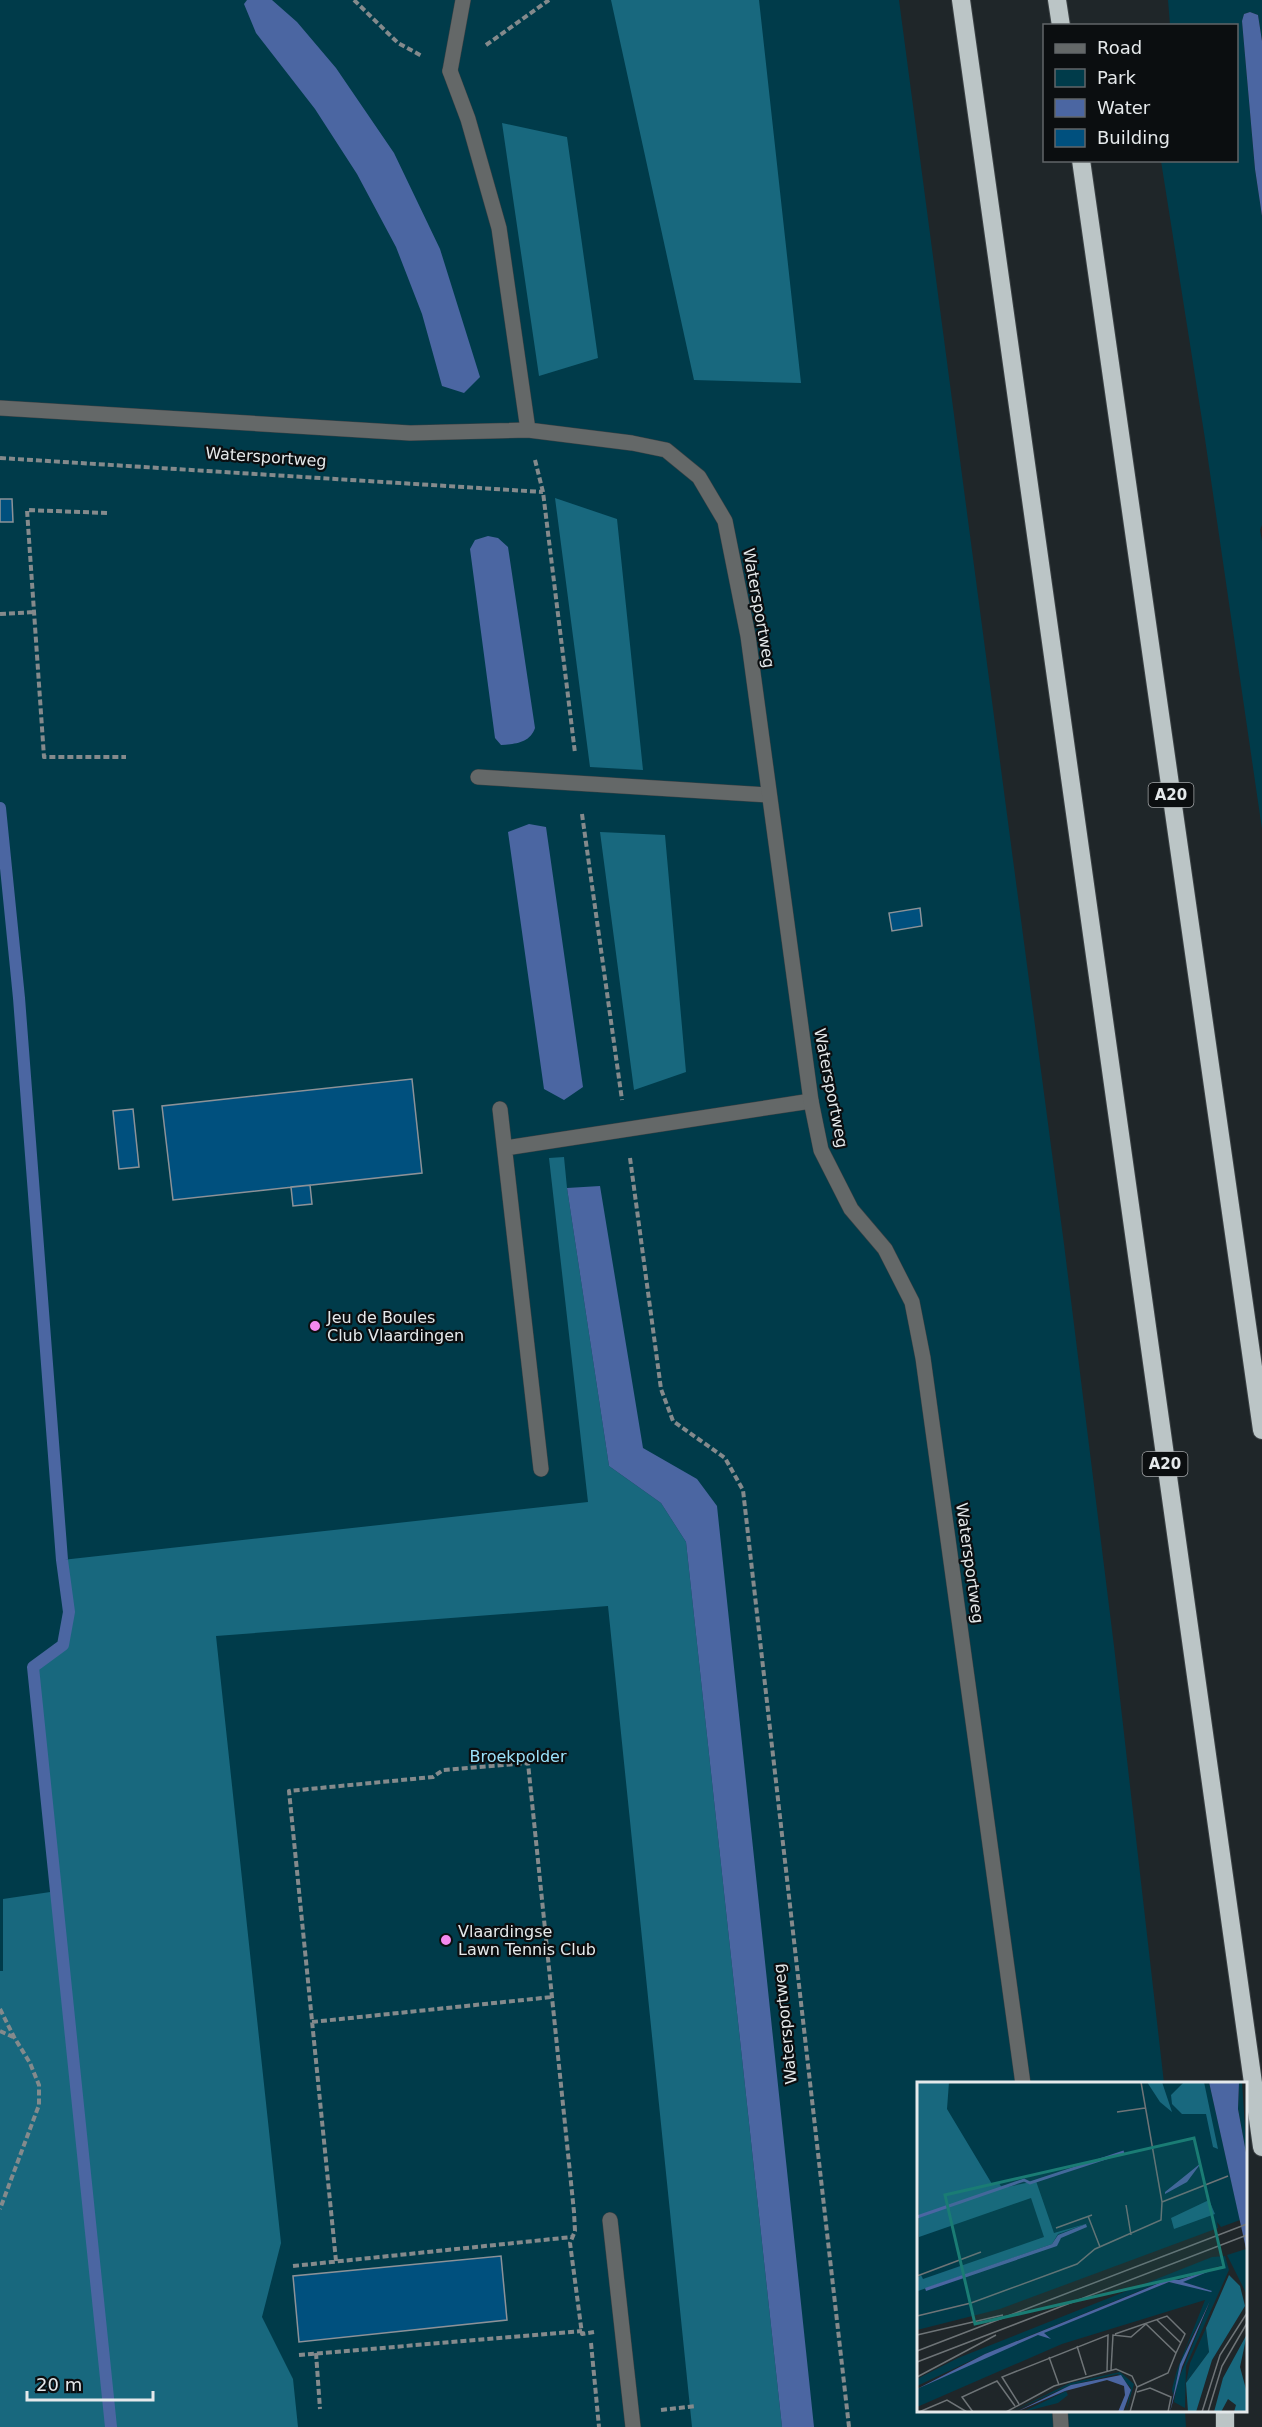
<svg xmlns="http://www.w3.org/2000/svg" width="1262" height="2427" viewBox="0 0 1262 2427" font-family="'DejaVu Sans',sans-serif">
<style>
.green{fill:#003b4a}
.forest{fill:#18687e}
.water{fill:#4b66a2}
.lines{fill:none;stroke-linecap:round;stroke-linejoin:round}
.stream{stroke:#4b66a2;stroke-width:12}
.building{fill:#00507e;stroke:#8c9298;stroke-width:1.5}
.lane-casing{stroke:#3b4144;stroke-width:16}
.street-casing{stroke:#3b4144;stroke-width:16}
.highway-casing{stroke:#3b4144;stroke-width:20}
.path{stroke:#848a8c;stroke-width:4;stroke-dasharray:6 3;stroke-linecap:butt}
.lane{stroke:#646868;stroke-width:15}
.street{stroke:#646868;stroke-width:15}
.highway{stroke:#bbc5c6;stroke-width:18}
.poi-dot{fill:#f589ee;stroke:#0b0e10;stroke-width:2}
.labels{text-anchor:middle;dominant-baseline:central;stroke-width:4.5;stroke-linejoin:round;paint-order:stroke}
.shield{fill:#0b0e10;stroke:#a4a7a9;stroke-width:1.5}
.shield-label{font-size:15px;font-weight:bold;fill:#e5e9eb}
.street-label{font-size:16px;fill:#e5e9eb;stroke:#0b0e10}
.poi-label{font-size:16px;fill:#e5e9eb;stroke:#0b0e10;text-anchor:start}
.park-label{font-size:16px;fill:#9be2fa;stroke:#0b0e10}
.inset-river{fill:none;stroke:#4b66a2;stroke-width:3}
.inset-road{fill:none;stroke:#6e7477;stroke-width:1.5}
.view{fill:#1a7c74;fill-opacity:0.15;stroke:#1a7c74;stroke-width:3}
.inset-edge{fill:none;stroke:#e5e9eb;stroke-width:3}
</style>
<rect width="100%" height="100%" fill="#1f2629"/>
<path class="green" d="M0 0H899L1064 1244 1114 1646 1164 2083 918 2084V2410L1185 2411 1186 2427H0Z
M1168 0H1262V41L1258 15 1250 12 1244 14 1242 21 1255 169 1262 216V525L1260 530 1262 541V829L1205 439 1161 161 1236 160V26L1170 25Z"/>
<path class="forest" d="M611 0H759L801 383 694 380Z
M502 123 567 137 598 358 539 376Z
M555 498 617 519 643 770 590 767Z
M600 832 665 835 686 1072 634 1090Z
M564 1157 567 1188 609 1466 661 1503 686 1542 782 2427H692L608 1606 216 1636 281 2243 262 2317 293 2379 298 2427H0V1971H3V1899L57 1891 33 1667 63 1645 69 1612 62 1560 588 1502 549 1158Z"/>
<path class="water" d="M247 0H272L297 22 336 68 394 153 440 249 480 377 464 393 442 386 422 314 396 247 357 174 315 109 256 33 244 4Z
M1250 12 1258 15 1262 41V216L1255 169 1242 21 1244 14Z
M488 536 498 538 508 547 535 728C530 743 515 744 501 745L495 738 470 549 475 540Z
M529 824 546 827 583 1087 564 1100 544 1089 508 832Z
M600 1186 643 1448 697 1479 717 1506 814 2427H782L686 1542 661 1503 609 1466 567 1188Z"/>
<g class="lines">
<path class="stream" d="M0 808 19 998 62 1560 69 1612 63 1645 33 1667 111 2427"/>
</g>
<path class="building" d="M0 499H12L13 522H0Z
M920 908 922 926 892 931 889 913Z
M412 1079 422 1173 173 1200 162 1106Z
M133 1109 139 1167 119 1169 113 1111Z
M310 1185 312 1204 293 1206 291 1187Z
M501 2256 507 2320 299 2342 293 2276Z"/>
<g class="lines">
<defs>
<path id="lane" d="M450 71 463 0
M478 777 768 795
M500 1109 541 1469
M505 1148 811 1101
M610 2220 633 2427"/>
<path id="street" d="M450 71 468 119 499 228 528 430
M0 408 410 433 528 430 632 443 666 450 699 477 725 521 748 636 811 1101 821 1150 851 1209 885 1249 912 1302 923 1358 1023 2084
M1060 2410 1061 2427"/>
<path id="highway" d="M961 0 1262 2147
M1057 0 1061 26
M1081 160 1262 1430
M1225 2410V2427"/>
</defs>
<use href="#lane" class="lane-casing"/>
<use href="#street" class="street-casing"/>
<use href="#highway" class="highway-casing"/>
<path class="path" d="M354 0 398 43 422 56
M486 45 549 0
M0 458 543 492
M535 460 543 492 575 753
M107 513 27 510 44 757H126
M0 614 35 612
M582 814 622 1100
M630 1158 661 1389 673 1421 725 1458 743 1490 849 2427
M0 2009 14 2037 30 2063 39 2085V2105L0 2209
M312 2022 552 1997
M0 2031 13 2037
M336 2261 289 1791 433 1777 443 1770 528 1763 574 2212 575 2231 570 2243 582 2334 594 2332
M293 2266 572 2237
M591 2343 599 2427
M316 2353 320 2409
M299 2355 582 2331
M661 2410 696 2406"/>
<use href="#lane" class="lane"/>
<use href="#street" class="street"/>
<use href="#highway" class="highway"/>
</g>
<g class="poi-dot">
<circle cx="315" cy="1326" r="6"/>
<circle cx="446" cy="1940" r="6"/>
</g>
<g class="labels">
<g class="shield">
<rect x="1148.5" y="783" width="45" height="24" rx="4.5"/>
<rect x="1142.5" y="1452" width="45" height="24" rx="4.5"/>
</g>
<g class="shield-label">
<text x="1171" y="795">A20</text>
<text x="1165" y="1464">A20</text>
</g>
<g class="street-label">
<text transform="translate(266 457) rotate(4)">Watersportweg</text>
<text transform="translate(759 608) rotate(80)">Watersportweg</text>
<text transform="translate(831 1088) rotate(79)">Watersportweg</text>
<text transform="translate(970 1563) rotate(82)">Watersportweg</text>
<text transform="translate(785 2024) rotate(-96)">Watersportweg</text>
</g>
<g class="poi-label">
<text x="327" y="1317">Jeu de Boules<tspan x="327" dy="18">Club Vlaardingen</tspan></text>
<text x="458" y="1931">Vlaardingse<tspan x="458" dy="18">Lawn Tennis Club</tspan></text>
</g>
<g class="park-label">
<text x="518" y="1756">Broekpolder</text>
</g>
</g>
<g transform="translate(917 2082)">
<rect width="330" height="330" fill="#1f2629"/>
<path d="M0 0H292L323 138 304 145 300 140 301 146 83 227 0 248ZM322 0H325L330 76 321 27ZM329 167 330 172V213L310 173ZM308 174 312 188 269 284 268 326 257 320 260 301 293 220 271 262 256 313 255 307 260 288 288 218 145 262 0 325V307L84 268 252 200 292 208 265 200 305 183 262 198 252 197 68 272 0 304V297L41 276 295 175ZM289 246 292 270 269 301 273 281ZM203 290 217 302 209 330 214 306 201 292 154 303 94 330 153 301ZM149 309 151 313 141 321 106 330Z" fill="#003b4a"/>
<path d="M0 0H32L30 27 75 102 82 101 85 106 119 99 137 151 172 141 141 152 135 162 1 209 0 196 4 193 6 197 127 155 114 116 2 155ZM230 0H245L255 30 243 20ZM267 0H287L301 67 296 65 289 32H265L255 22 254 13ZM292 118 298 132 257 147 254 136ZM312 193 323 204 328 224 295 278 279 330H271L269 301 292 270 289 246ZM330 252 323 285 330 311 329 330H317L319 323 311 317 304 330H297L306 296Z" fill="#18687e"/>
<path d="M292 0H322L321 27 330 76V171ZM284 81 270 100 248 112V110ZM169 142 170 145 144 156 140 164 9 209 8 206 135 162 141 153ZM305 184 266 200 295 209 294 210 252 200 127 251 134 257 121 253 0 307 68 272 216 212 252 197 262 198ZM293 219 265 285 253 330 263 282ZM204 293 214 308 206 330H201L208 313 207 304 190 298 148 309 99 330 154 303Z" fill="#4b66a2"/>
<path class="inset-river" d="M0 135 107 98 113 101 207 70"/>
<path class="inset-road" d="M200 30 228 26M245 120 311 94M209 123 214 153M171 134 183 165M139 146 175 133M0 194 64 170M0 234 54 221 160 182 178 167 244 138 245 120 224 0M240 238 264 261M198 252 250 234 268 252 259 271M0 253 86 233M160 264 169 293M0 269 330 142M132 275 142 303M0 280 330 153M194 288 196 253 214 255 229 242 259 271 251 291 220 305M0 295 79 253M220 310 233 306 254 315 251 330M102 322 85 295 191 253 190 289M2 330 30 318 50 330M56 330 45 315 80 299 98 324M89 330 137 304 199 287 215 294 220 305 213 330M285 330 303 273 330 231M291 330 305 284 330 241"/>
<path class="view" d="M277 56 307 185 58 242 28 113Z"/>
<rect width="330" height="330" class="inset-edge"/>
</g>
<rect x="1043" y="24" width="195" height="138" fill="#0b0e10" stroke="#626668" stroke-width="1.5"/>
<rect x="1055" y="44" width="30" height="9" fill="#646868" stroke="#626668" stroke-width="1.5"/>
<text x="1097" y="54" font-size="18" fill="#e5e9eb">Road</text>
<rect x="1055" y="69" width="30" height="18" fill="#003b4a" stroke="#626668" stroke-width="1.5"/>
<text x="1097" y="84" font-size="18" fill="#e5e9eb">Park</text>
<rect x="1055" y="99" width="30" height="18" fill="#4b66a2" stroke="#626668" stroke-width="1.5"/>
<text x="1097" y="114" font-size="18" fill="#e5e9eb">Water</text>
<rect x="1055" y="129" width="30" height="18" fill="#00507e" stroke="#626668" stroke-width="1.5"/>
<text x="1097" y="144" font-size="18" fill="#e5e9eb">Building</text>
<path d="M27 2391v9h126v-9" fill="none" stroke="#e5e9eb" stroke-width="3"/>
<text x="36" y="2391" font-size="18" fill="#e5e9eb" stroke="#0b0e10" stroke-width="4.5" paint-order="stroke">20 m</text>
</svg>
